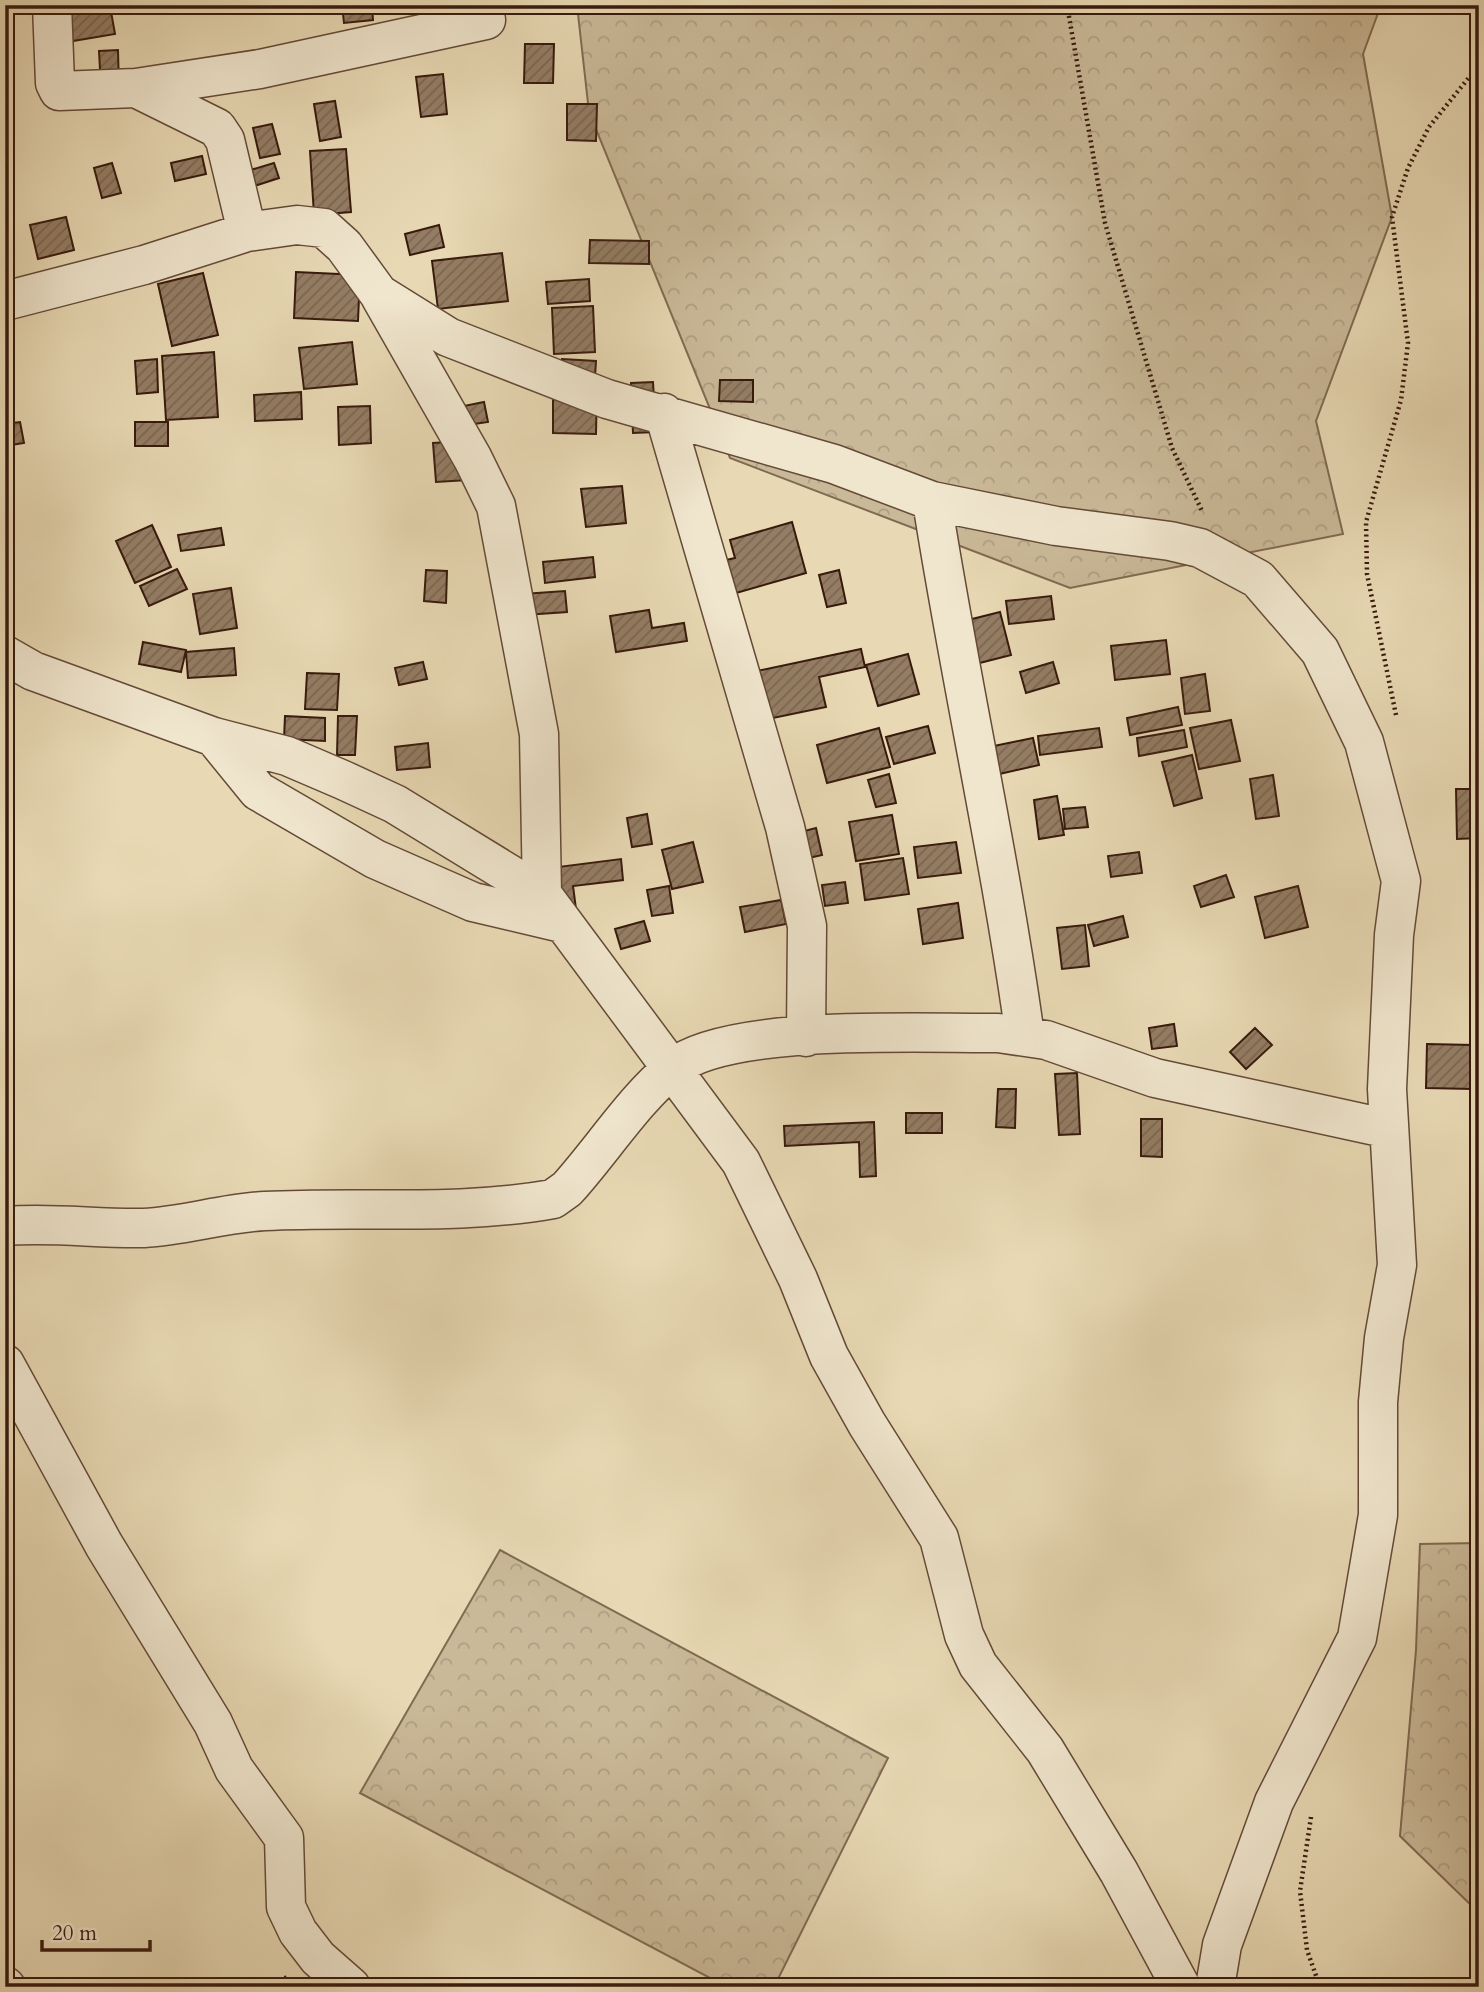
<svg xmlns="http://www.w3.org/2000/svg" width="1484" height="1992" viewBox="0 0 1484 1992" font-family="Cardo,serif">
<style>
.forest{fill:url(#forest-crowns);stroke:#816a52;stroke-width:2}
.building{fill:url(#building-hatch);stroke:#381a0d;stroke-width:2}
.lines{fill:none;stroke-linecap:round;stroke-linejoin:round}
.minor-casing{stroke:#644a37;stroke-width:41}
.path{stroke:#381a0d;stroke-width:4.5;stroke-dasharray:2 3.5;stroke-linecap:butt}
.minor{stroke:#f0e6ce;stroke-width:38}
</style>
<defs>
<pattern id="forest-crowns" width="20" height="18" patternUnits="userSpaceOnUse" patternTransform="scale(1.75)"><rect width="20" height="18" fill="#cab998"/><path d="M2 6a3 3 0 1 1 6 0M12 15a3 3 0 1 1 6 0" fill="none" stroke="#ae9e82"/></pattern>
<pattern id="building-hatch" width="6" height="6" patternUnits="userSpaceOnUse" patternTransform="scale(1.75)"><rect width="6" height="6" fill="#947d64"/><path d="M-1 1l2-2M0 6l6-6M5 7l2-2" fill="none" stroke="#7a6651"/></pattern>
</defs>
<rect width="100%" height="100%" fill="#e8d9b4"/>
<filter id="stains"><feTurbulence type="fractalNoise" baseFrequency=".00286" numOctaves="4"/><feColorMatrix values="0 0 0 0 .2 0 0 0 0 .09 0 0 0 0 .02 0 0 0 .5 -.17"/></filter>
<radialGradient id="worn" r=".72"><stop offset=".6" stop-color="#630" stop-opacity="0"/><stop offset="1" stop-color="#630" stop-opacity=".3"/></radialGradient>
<path class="forest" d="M577 5H1381L1363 54 1392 217 1316 421 1343 534 1070 588 730 458 589 112Z
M1479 1543V1913L1400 1836 1416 1650 1420 1544Z
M500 1550 888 1758 774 1987H727L360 1793Z"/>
<path class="building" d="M342 5H372L373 20 344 23Z
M110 6 115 34 61 43 56 16Z
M525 44H554L553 83H524Z
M118 50 119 88H101L99 51Z
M443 74 447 114 421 117 416 77Z
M335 101 341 137 320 141 314 104Z
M567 104H597L596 141 567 140Z
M272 124 280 154 260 158 253 128Z
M346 149 351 212 314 215 310 151Z
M202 156 206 174 175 181 171 163Z
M112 163 121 193 102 198 94 168Z
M274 163 279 178 242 190 237 174Z
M66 217 74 250 38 259 30 225Z
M439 225 444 247 410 255 405 234Z
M590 240 649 241V264L589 263Z
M502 253 508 301 438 309 432 261Z
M296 272 360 275 358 321 294 318Z
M203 273 218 335 172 346 158 284Z
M589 279 590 301 548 304 546 282Z
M593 306 595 352 554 354 552 308Z
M352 342 357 384 304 389 299 348Z
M214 352 218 417 166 420 162 356Z
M157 359 158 392 137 394 135 361Z
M562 359 596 361 595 377 561 376Z
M720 380H753V402L719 401Z
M553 382 597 383 596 434 553 433Z
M653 382 656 432 633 433 631 383Z
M301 392 302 419 255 421 254 395Z
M484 402 488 422 467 425 464 406Z
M370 406 371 443 339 445 338 407Z
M20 422 24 443 5 446V424Z
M135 422H168V446H135Z
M466 441 468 480 436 482 433 443Z
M622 486 626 523 586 527 581 489Z
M792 522 806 573 736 593 726 560 735 558 730 540Z
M152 525 171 567 135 583 116 541Z
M221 528 224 545 181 551 178 535Z
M593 557 595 577 545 583 543 562Z
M177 569 187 589 149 606 140 586Z
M426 570 447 571 446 603 424 601Z
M839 570 846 603 827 607 819 575Z
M231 588 237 628 200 634 193 594Z
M565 591 567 612 525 615 523 594Z
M1051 596 1054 619 1009 624 1006 601Z
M649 610 652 628 684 623 687 641 616 652 610 616Z
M1000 612 1011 655 964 667 952 624Z
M1166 640 1170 674 1115 680 1111 646Z
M143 642 186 650 181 672 139 664Z
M234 648 236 675 188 678 186 652Z
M861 649 865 667 819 677 826 707 754 722 743 674Z
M908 654 919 694 878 706 866 665Z
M423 662 427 679 399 685 395 668Z
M1053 662 1059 683 1026 693 1020 672Z
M307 673 339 674 337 710 305 709Z
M1205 674 1210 711 1185 714 1181 678Z
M1178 707 1182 725 1130 735 1127 718Z
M285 716 325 718V741L284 739Z
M338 716H357L355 755H337Z
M1231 720 1240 761 1199 769 1190 728Z
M928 726 935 753 894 764 886 737Z
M879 728 890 767 827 783 817 745Z
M1099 728 1102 747 1040 755 1038 736Z
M1184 730 1187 747 1139 756 1137 738Z
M1033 738 1039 765 995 775 989 747Z
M428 743 430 767 397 770 395 747Z
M1192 755 1202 798 1174 806 1162 762Z
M889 774 896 803 876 807 868 780Z
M1273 775 1279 816 1256 819 1250 779Z
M1456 789H1479V838L1457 839Z
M1057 796 1064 835 1039 839 1034 800Z
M1085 807 1088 827 1065 829 1063 809Z
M647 814 652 844 632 847 627 818Z
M892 815 899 854 856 861 849 822Z
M816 828 822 855 800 860 793 834Z
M693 842 703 882 672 889 662 850Z
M956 842 961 873 918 878 914 847Z
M1139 852 1142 873 1111 877 1108 856Z
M903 858 909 894 865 900 860 864Z
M621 859 623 880 573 886 576 909 555 912 550 868Z
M1226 875 1234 897 1201 907 1194 886Z
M845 882 848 903 825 906 822 885Z
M669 886 673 913 652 916 647 890Z
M1298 886 1308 927 1265 938 1255 897Z
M781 900 786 924 745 932 740 907Z
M958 903 963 938 923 944 918 909Z
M1123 916 1128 937 1094 946 1088 925Z
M644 921 650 941 621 949 615 929Z
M1085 925 1089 966 1062 969 1057 928Z
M1174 1024 1177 1046 1152 1049 1149 1028Z
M1255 1028 1272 1045 1246 1069 1230 1052Z
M1427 1044 1473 1045 1472 1089 1426 1088Z
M1479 1045V1135H1477L1474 1046Z
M1077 1073 1080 1134 1059 1135 1055 1074Z
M998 1089H1016L1015 1128 996 1127Z
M906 1113H942V1133H906Z
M1141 1119H1162V1157L1141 1156Z
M874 1122 876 1176 860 1177 859 1142 785 1146 784 1126Z"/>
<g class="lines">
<defs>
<path id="minor" d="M52 5 55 83 59 91 136 88 217 128 225 140 247 232
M136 88 260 69 486 20
M380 296 473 459 496 506 539 734 542 894
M5 301 144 265 247 232 297 225 324 228 344 246 379 294 448 337 607 399 834 464 932 501 1056 526 1170 541 1200 548 1258 579 1320 651 1364 742 1401 881 1394 935 1387 1089 1397 1265 1384 1338 1378 1402V1515L1357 1638 1274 1802 1222 1945 1215 1987
M664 413 785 827 807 926 806 1037
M932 501C960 680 1000 856 1025 1036
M5 655 33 671 214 737 287 756 343 780 395 804 542 894 741 1162 798 1279 829 1356 867 1424 939 1538 964 1635 978 1665 1045 1750 1119 1872 1181 1987
M214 737 258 791 375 859 473 902 562 923
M5 1226C54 1222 96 1229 144 1228 184 1226 224 1213 265 1211 361 1206 458 1216 553 1199L567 1189C600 1153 636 1097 673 1068 728 1023 923 1034 998 1033L1046 1040 1155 1078 1389 1129
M5 1364 104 1545 213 1723 234 1769 284 1838 286 1907 298 1932 318 1958 351 1987
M5 1986 6 1987"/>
</defs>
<use href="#minor" class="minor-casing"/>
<path class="path" d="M1067 5 1105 223 1172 448 1202 511
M1396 715 1367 574 1366 522 1401 400 1408 343 1392 217 1408 168 1429 127 1479 65
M1311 1817 1300 1891 1307 1950 1320 1987
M271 1987 287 1977"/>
<use href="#minor" class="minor"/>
</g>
<rect width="1484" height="1992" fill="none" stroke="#e8d9b4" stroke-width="28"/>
<rect x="7" y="7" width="1470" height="1978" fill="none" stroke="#381a0d" stroke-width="3.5"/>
<rect x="14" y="14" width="1456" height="1964" fill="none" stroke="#381a0d" stroke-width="2"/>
<path d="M42 1940v10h108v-10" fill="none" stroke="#381a0d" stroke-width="3.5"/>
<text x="52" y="1940" font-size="21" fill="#381a0d" stroke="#f0e6ce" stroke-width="5" paint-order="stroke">20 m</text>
<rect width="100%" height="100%" filter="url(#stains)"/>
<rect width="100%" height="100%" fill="url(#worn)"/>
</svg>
